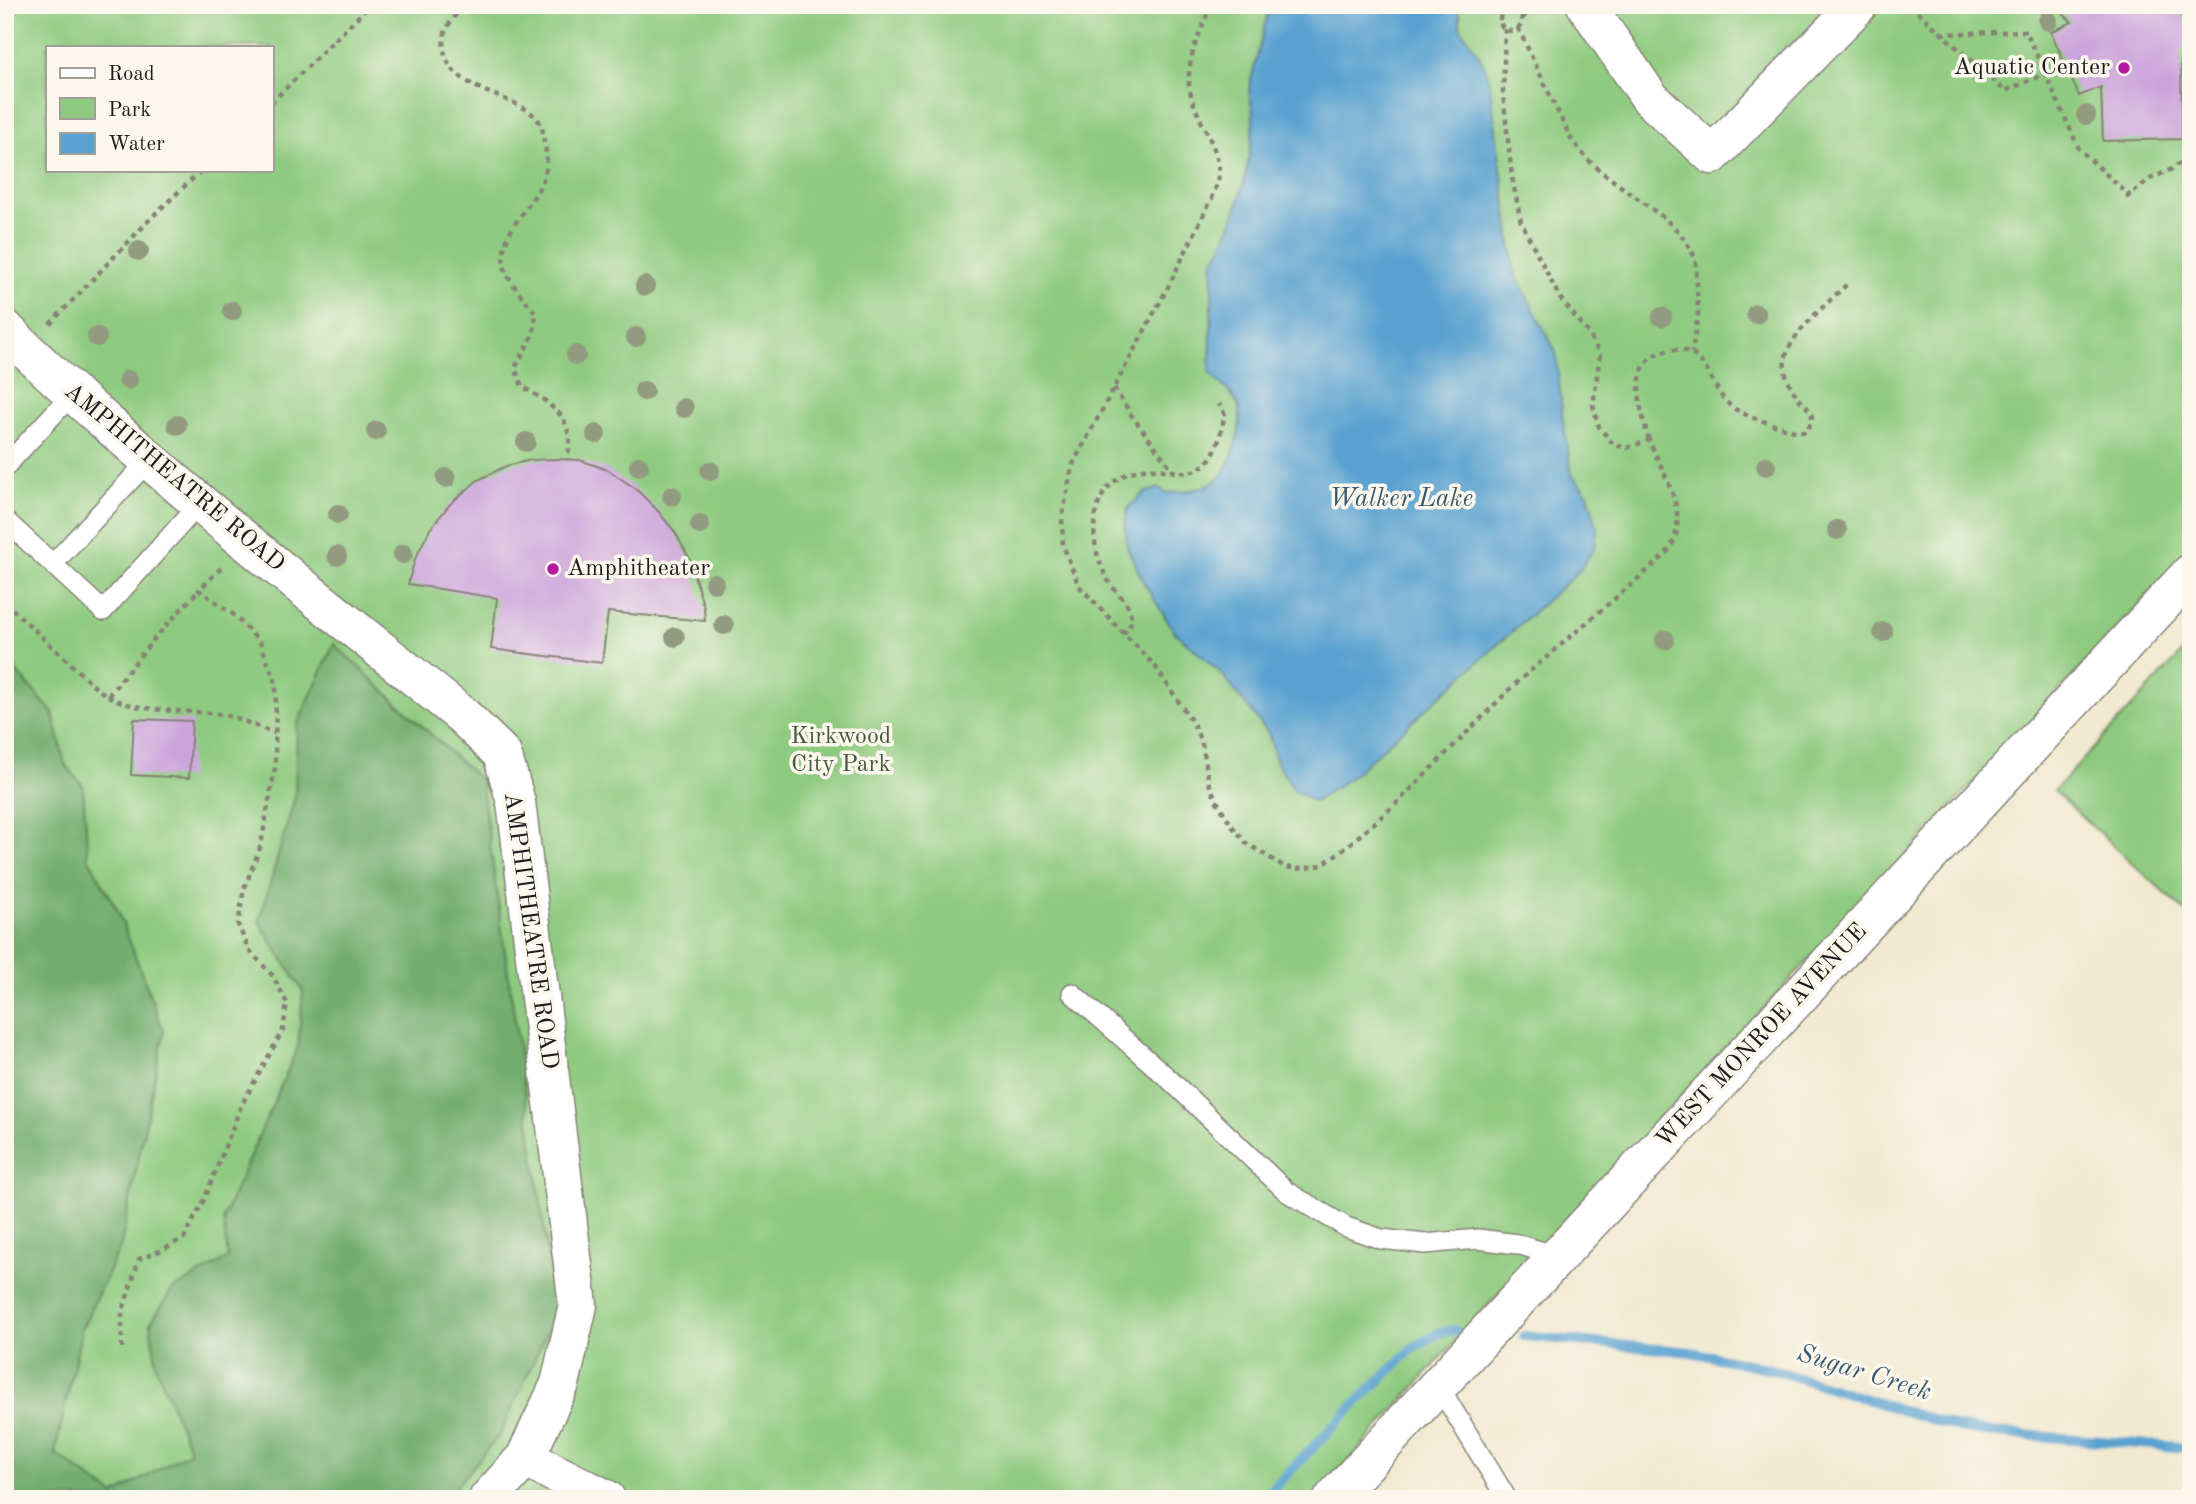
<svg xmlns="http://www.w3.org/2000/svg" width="2196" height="1504" viewBox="0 0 2196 1504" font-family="'Old Standard TT',serif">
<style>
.green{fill:#8eca7f;stroke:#55734e;stroke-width:2;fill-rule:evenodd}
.forest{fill:#72ae6e;stroke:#476545;stroke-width:2}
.water{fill:#59a1d0;stroke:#3a5e76;stroke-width:2}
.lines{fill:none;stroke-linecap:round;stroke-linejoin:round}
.stream{stroke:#59a1d0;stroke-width:10}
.building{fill:#cca4dc}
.service-casing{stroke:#868276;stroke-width:22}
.minor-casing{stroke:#868276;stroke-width:41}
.path{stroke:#868276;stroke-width:4.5;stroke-dasharray:5 5;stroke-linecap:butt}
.service{stroke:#fff;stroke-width:19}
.minor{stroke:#fff;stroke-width:38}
.tree{fill:#929a80}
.poi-dot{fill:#b5179e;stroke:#fbf7ec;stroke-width:2.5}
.labels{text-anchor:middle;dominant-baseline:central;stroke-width:7;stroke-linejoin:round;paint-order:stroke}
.poi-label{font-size:24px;fill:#1c1c1c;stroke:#fbf7ec;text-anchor:end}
.street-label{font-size:24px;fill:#1c1c1c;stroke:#fbf7ec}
.park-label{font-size:24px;fill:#44593f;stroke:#fbf7ec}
.water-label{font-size:26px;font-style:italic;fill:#37586d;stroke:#fbf7ec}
</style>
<rect width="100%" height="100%" fill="#fbf7ec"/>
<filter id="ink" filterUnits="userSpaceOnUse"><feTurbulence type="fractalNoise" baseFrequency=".0143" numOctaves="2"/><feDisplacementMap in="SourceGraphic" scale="14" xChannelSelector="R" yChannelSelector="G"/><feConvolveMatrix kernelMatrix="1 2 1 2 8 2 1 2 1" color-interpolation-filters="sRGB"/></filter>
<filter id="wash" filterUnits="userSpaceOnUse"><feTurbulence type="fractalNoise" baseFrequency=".00686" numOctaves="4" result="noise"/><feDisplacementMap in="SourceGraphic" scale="28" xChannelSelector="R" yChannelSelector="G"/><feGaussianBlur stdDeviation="1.57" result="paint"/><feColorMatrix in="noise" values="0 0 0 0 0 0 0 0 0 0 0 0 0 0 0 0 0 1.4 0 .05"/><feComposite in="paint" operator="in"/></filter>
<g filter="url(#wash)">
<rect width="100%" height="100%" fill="#f1e9d0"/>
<path class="green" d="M5 5H2191V549L1507 1284 1314 1499H5ZM47 47H271V170H47Z
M2191 643V917L2054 791Z"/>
<path class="forest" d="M5 638 17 672 53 713 65 764 83 786 88 857 118 911 164 1032 121 1245 82 1328 55 1453 114 1495 190 1451 157 1369 150 1324 172 1290 228 1258 223 1218 298 1047 303 991 259 922 295 797 297 725 334 644 481 781 556 1312 501 1433 446 1499H5Z"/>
<path class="water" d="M1270 5H1453L1460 15V27L1481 59 1489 78 1515 274 1556 352 1563 421 1572 475 1588 494 1597 527 1595 547 1579 571 1351 777 1314 802 1294 790 1277 763 1268 733 1220 672 1174 631 1144 583 1127 547 1125 522 1129 507 1144 493 1159 488 1166 493C1209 489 1226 486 1237 439 1240 428 1242 412 1236 401 1230 391 1218 382 1210 373L1213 261C1236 227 1253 156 1253 115 1253 106 1249 98 1249 88Z"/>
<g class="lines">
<path class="stream" d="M1524 1336 1691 1352 1771 1369 1955 1427 1983 1432 2191 1448
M1263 1499 1356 1403 1414 1347 1440 1332 1456 1330"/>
</g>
<g id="blocks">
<path class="building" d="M2054 5H2177L2191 36V45L2181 49 2182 139 2103 141 2101 87 2079 96 2051 32 2072 22Z
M554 459 580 460 608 470 636 489 657 510 675 532 689 558 704 608 705 621 608 612 602 663 491 649 497 598 408 584 415 559 430 529 450 504 478 480 506 466 531 460Z
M134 719 192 721 189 778 131 775Z"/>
</g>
</g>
<g filter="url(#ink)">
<use href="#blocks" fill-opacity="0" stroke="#868276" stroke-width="2"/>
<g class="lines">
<defs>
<path id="service" d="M5 467 73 393
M5 520 103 611 200 503
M53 564 149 460
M1072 993 1169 1079 1287 1192 1346 1227 1381 1239 1425 1244 1478 1239 1517 1244 1557 1256
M1438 1385 1507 1499"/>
<path id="minor" d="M1586 5 1650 98 1712 155 1858 5
M5 329C42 367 83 402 123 437 233 534 349 624 463 716L502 754 516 802 578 1305 560 1384 525 1458 488 1499
M525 1458 606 1499
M1333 1499 2191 573"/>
</defs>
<use href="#service" class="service-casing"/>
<use href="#minor" class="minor-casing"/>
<path class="path" d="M461 5C457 15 448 23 445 33 442 44 444 55 449 64 470 97 528 97 541 125 543 129 543 136 544 141 546 150 548 164 545 173 537 205 498 230 504 264 506 280 526 301 536 313L534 333 515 368 522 386 544 400 563 417 570 437 568 460
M1211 5C1201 31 1187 56 1189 84 1192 115 1219 144 1219 172 1219 181 1215 190 1212 198L1169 285 1072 466 1062 519 1063 545 1079 586 1155 666 1194 725 1203 747 1209 783 1216 800 1232 826 1246 843 1285 867 1300 869 1322 865 1346 847 1395 805 1514 685 1655 564C1660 559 1667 554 1670 548 1691 515 1662 471 1649 440L1627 448 1613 444 1599 427 1593 405 1600 355 1589 334 1560 298 1521 222 1512 177 1503 93 1505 29
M1496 5 1503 12
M1910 5 2005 91 2045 74
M2189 5 2191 7
M1500 20a11 11 0 1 1 22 0a11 11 0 1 1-22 0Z
M1522 18 1541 5
M1518 28 1570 137 1586 158 1603 173 1664 218 1679 232 1692 251 1696 263 1698 313 1692 353
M1941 34 2026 31 2079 149 2130 196
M271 103 370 5
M2126 198 2150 179 2172 169 2191 154
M50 324 155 214 202 170
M1114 388 1132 416 1174 472
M1649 440C1641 412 1625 360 1666 351 1674 349 1685 349 1692 354 1710 365 1714 393 1731 406 1744 417 1779 426 1797 432H1805C1808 428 1812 423 1812 418 1812 410 1804 405 1800 400 1790 387 1781 372 1786 356 1793 330 1831 301 1849 282
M5 602 97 689 108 696 154 639 199 590
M1123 634C1128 628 1133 623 1131 615 1130 603 1114 591 1108 580 1094 557 1089 523 1101 498 1109 482 1127 471 1144 469 1166 466 1189 483 1209 460 1219 448 1221 429 1225 415L1219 404
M108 696C142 714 180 709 217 714 237 716 256 727 275 733
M122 1348V1313L139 1259 160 1251 184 1238 205 1198 241 1106 283 1030 287 1003 273 976 249 950 238 925 244 889 261 845 275 768 276 683 260 642 234 615 199 590 222 567"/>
<use href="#service" class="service"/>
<use href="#minor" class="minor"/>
</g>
<g class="tree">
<circle cx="2048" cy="21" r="10"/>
<circle cx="2086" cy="115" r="10"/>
<circle cx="139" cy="251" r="10"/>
<circle cx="645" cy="286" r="10"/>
<circle cx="232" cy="311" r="10"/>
<circle cx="1756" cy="314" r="10"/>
<circle cx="1662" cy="317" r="10"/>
<circle cx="97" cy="337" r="10"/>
<circle cx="636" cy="337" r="10"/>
<circle cx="576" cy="355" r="10"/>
<circle cx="128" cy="380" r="10"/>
<circle cx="644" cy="391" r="10"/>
<circle cx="684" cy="408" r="10"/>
<circle cx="177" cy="425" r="10"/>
<circle cx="376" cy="431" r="10"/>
<circle cx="596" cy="434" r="10"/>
<circle cx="526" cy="442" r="10"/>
<circle cx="639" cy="466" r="10"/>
<circle cx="1766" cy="466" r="10"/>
<circle cx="710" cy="471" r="10"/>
<circle cx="446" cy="478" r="10"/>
<circle cx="672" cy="496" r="10"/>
<circle cx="338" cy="514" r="10"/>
<circle cx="700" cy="525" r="10"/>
<circle cx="1837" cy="530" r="10"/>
<circle cx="403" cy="554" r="10"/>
<circle cx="337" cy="556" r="10"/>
<circle cx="714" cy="583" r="10"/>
<circle cx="724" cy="625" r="10"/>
<circle cx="1883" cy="632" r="10"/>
<circle cx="675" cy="637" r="10"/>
<circle cx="1665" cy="640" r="10"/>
</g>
</g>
<g class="poi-dot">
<circle cx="2124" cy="68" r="7"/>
<circle cx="553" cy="569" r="7"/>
</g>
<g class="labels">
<g class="poi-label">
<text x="2110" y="68">Aquatic Center</text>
<text x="567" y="569" text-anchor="start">Amphitheater</text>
</g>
<g class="street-label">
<text transform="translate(174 478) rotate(40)">AMPHITHEATRE ROAD</text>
<text transform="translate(530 931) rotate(82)">AMPHITHEATRE ROAD</text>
<text transform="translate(1762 1036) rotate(-47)">WEST MONROE AVENUE</text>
</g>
<g class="park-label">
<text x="841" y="737">Kirkwood<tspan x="841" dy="28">City Park</tspan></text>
</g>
<g class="water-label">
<text x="1401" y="499">Walker Lake</text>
<text transform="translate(1864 1373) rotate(17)">Sugar Creek</text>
</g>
</g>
<rect width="2196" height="1504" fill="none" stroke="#fbf7ec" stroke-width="28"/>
<rect x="46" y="46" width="228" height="126" fill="#fbf7ec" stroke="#a29f99" stroke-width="2"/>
<rect x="60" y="68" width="35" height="10" fill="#ffffff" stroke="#a29f99" stroke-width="2"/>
<text x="108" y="80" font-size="21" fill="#1c1c1c">Road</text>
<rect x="60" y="98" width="35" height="21" fill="#8eca7f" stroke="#a29f99" stroke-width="2"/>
<text x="108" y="116" font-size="21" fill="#1c1c1c">Park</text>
<rect x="60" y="133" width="35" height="21" fill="#59a1d0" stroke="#a29f99" stroke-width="2"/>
<text x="108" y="150" font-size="21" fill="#1c1c1c">Water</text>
</svg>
